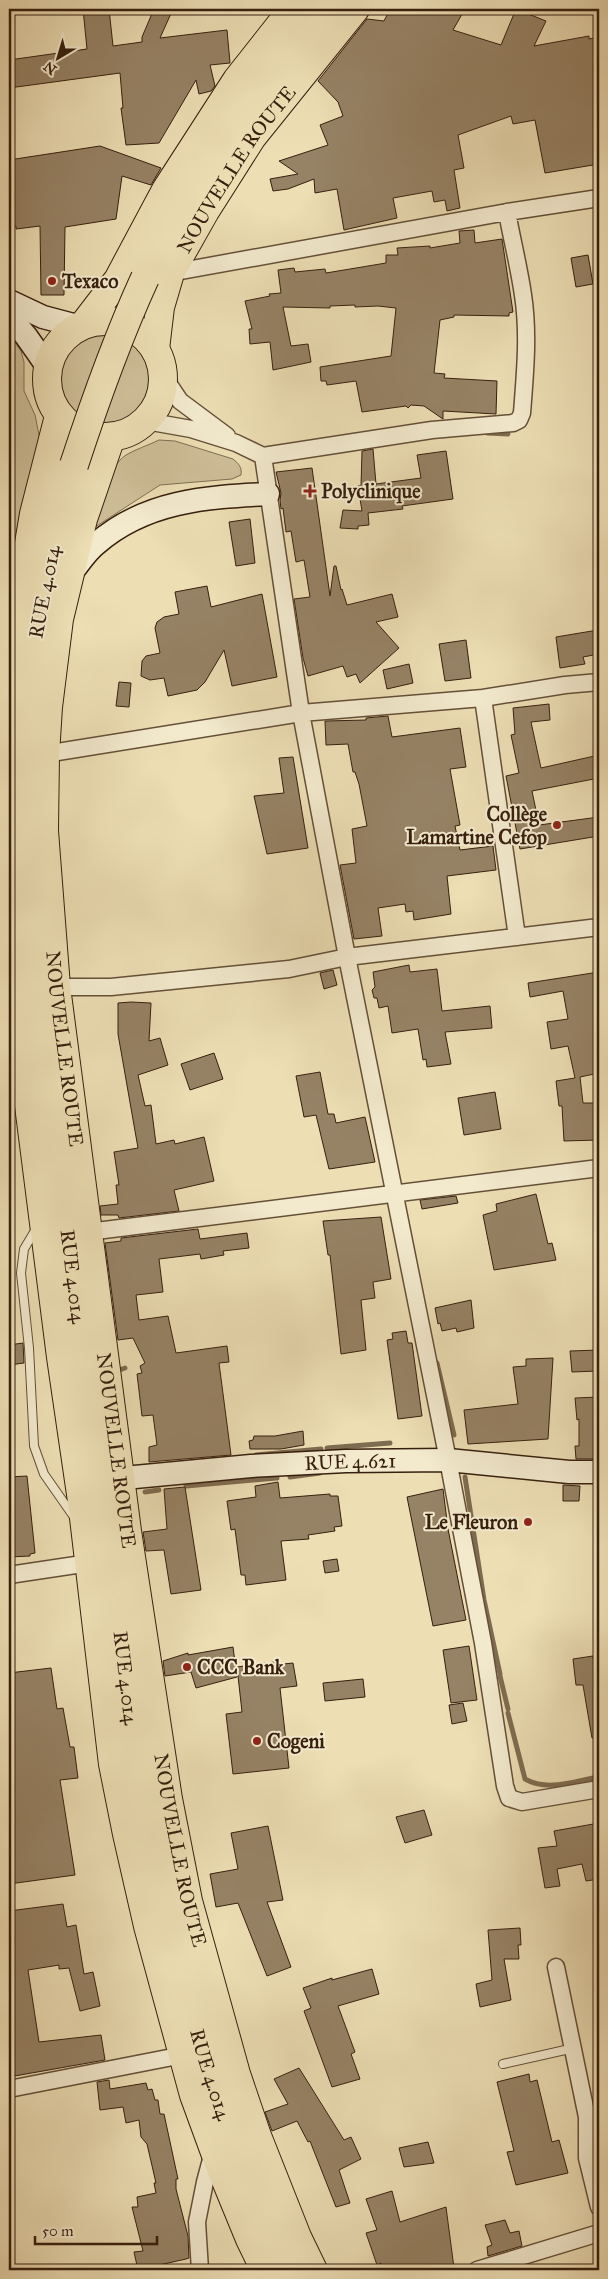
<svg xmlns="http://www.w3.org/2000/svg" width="608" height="2279" viewBox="0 0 608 2279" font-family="'IM FELL Great Primer',serif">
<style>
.green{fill:#cebe98;stroke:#826e54}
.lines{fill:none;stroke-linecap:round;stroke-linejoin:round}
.stream{stroke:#7f6b50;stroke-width:5}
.building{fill:#968265;stroke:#371f0f}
.lane-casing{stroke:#644f38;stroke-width:10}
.street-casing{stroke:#644f38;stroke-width:19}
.secondary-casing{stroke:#371f0f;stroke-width:25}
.highway-casing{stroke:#371f0f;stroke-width:30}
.lane{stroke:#f3eace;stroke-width:8}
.street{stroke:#f3eace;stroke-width:16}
.secondary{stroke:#f3eace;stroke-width:22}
.highway{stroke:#eddeb4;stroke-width:28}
.highway-bridge-casing{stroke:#371f0f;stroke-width:30;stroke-linecap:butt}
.highway-bridge{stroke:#eddeb4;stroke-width:28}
.poi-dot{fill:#8f2418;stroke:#f3eace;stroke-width:2}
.labels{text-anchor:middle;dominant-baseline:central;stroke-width:4;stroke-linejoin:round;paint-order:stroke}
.street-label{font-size:20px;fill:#371f0f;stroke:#f3eace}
.poi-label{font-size:20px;font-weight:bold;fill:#371f0f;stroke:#f3eace;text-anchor:start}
</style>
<rect width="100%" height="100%" fill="#eddeb4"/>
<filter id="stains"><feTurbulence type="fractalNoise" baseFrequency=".004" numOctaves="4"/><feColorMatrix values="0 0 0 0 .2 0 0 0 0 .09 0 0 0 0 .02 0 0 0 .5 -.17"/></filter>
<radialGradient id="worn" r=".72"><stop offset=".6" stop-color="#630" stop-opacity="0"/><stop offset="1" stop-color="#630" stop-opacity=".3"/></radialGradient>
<path class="green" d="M59 378a46 46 0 1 1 92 0a46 46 0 1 1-92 0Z
M9 335 21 351 24 362V391L35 415 40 440 9 580Z
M159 440 175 441 233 459C239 464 242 467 241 475L232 479 160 485 95 527C100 507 108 466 126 455 136 449 149 445 159 440Z"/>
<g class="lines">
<path class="stream" d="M487 433 508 434
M437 1363 454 1435
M114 1372 125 1368
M327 1448 390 1443
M256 1455 321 1449
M290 1477 320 1473
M465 1477 484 1600 500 1674
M186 1486 277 1478
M145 1492 159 1490
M500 1676 508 1709
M508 1713 525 1779C548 1792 574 1781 599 1777"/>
</g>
<path class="building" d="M83 9H109L113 46 142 42V37L154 9H173L160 38 227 30 230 63 210 65 215 86 211 91 199 94 196 80 159 143 126 145 121 108H123L120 73 9 88V60L87 49Z
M390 9H465L453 30 501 45 516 9 546 21 534 46 589 36V39L599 37V164L545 173 535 120 513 124 511 116 458 135 464 168 454 170 460 208 447 211 445 200 434 202 432 191 393 198 397 218 344 230 337 189 315 193 314 179 288 189 273 191 270 179 298 174 279 161 328 145 320 125 343 116 338 102 318 81 367 19 384 21Z
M100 146 161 168 151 185 122 176 116 219 65 227 64 295H41L40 226 16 229V226H11L9 207V160Z
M474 230 475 243 502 239 513 312 509 313V316L454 315V317L440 320 434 373 445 374 444 378 497 381 496 414 443 411V419L424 406 411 405 408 408 406 406 362 412 356 381 327 385 326 381H321L320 367 391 356 396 308 378 306 355 307V305L330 306V308L283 307 291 346 308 344 311 362 273 370 270 342 250 344 249 329H252L245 301 270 296 269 294 281 293 278 270 294 268 295 272 325 269 326 273 386 263V255H398L397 248 430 246V248L460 243 459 231Z
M588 255 593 284 576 287 571 258Z
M373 449 376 484 421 478 417 455 446 451 453 499 402 506 403 509 368 513 369 525 358 526V529L340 528 343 510 362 511 358 486H361L362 451Z
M312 468 330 596 334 566H336L341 590 342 589 347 605 392 594 398 617 376 622 399 648 360 683 356 674 347 677 343 666 308 676 303 658 294 599 310 597 304 560 296 562 291 531 286 532 283 508 281 509 280 500 281 493 276 472Z
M250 519 255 563 236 566 229 522Z
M207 586 211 607 262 594 277 677 232 686 224 650 205 682 197 690 168 696 164 678 150 680 141 676 142 661 146 656 160 653 155 628 157 622 164 617 179 614 175 592Z
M598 630 599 654 583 657 585 664 560 668 556 637Z
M466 640 471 678 445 681 439 644Z
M409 664 413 683 387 689 383 670Z
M119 682 131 683 129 707 116 706Z
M549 704 550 720 531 722 541 768 599 755V778L532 791 539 825 599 817V836L520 849 506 776 519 773 511 735 515 734 513 708Z
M388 716 392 737 460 728 466 767 450 769 460 825 455 826 460 850 493 846 496 870 447 876 451 914 414 920 413 911 406 912 405 904 378 908 382 936 354 939 340 865 356 863 352 829 367 826 359 784 355 772H353L348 744 326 745 325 721 366 720V718Z
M293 757 308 848 267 854 254 796 284 793 279 758Z
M409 965 410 972 437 969 442 1011 490 1006 492 1028 445 1032 451 1064 427 1067 426 1059 423 1060 418 1029 392 1033 388 1006 379 1008 377 998H374L372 990 375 987 373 972Z
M333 970 337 985 324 989 320 973Z
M599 972V1073L580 1077 583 1103H599V1140L564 1141 562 1106H559L556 1081 575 1078 568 1046 551 1049 547 1022 568 1019 563 991 530 997 528 983Z
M131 1002 151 1003 149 1041 160 1038 168 1065 138 1075 145 1106 151 1105 156 1144 174 1140 175 1144 204 1137 214 1181 174 1190 179 1211 119 1218 118 1215H101L100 1206 118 1204 116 1185H119L114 1152 138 1148 118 1034V1003Z
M214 1053 223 1079 190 1090 181 1064Z
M320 1072 328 1114H334L336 1123 365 1117 375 1162 329 1169 316 1115 304 1117 296 1076Z
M495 1092 501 1129 464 1135 458 1098Z
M536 1194 548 1244 552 1243 556 1260 494 1270 483 1215 497 1211 496 1204Z
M456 1196 458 1203 422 1209 420 1200Z
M381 1217 391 1279 373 1282 375 1298 361 1300 366 1350 341 1354 330 1255H328L323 1221Z
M198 1229 200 1239 247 1233 249 1248 223 1251 224 1255 201 1259 200 1254 159 1259 163 1292 136 1295 139 1320 168 1316 176 1353 227 1346 229 1362 219 1363 231 1455 149 1462V1447L157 1445 153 1415 142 1416 137 1374 142 1373 140 1366 145 1363 133 1338 118 1340 105 1243 121 1241V1238Z
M471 1300 474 1328 457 1332 456 1328 442 1331 440 1323 438 1324 435 1308Z
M406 1331 408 1343H412L422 1416 398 1419 387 1340 393 1339 392 1333Z
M23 1343 24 1363 9 1365V1345Z
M599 1350V1371L572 1372 570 1351Z
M553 1358 548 1439 468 1444 464 1410 518 1404 513 1367 526 1366V1359Z
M599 1397V1459H576L575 1446H579V1419L577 1420 575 1398Z
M303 1431 304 1445 281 1449H250L249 1441 253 1440 254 1436H275Z
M27 1476 35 1553 30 1554V1556L9 1557V1477Z
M278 1482 280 1498 330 1494V1496H338L342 1526 334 1527 335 1531 308 1535 309 1539 281 1541 286 1580 246 1585 245 1575H241L235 1529 231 1530 227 1501 256 1497 255 1486Z
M563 1485 580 1486 579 1501H563Z
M185 1487 201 1590 171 1594 164 1550 146 1551 143 1532 167 1529 164 1489Z
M443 1489 448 1529 466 1620 433 1626 407 1497Z
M337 1559 339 1571 325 1573 323 1561Z
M469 1646 477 1700 451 1703 443 1650Z
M233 1647 237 1677 196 1688 191 1672 165 1676 163 1661 188 1653V1655Z
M593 1656 597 1688 599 1687V1737L592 1738 583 1685H576L573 1659Z
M274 1662V1665L293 1663 297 1686 280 1688 289 1768 233 1774 226 1714 242 1712 237 1667Z
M51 1668 57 1709 63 1708 70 1747H74L78 1778 60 1780 75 1875 9 1884V1673Z
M363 1679 365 1697 325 1701 323 1683Z
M463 1703 467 1721 452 1724 449 1705Z
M424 1810 432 1835 405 1843 396 1817Z
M599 1823V1879L586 1881 582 1864 557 1869 560 1886 545 1888 538 1848 557 1846 554 1831Z
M268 1826 283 1900 267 1902 291 1967 267 1976 238 1903 216 1907 210 1874 238 1869 231 1833Z
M63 1904 67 1927 76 1925 84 1974 93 1972 100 2006 80 2011 69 1968 59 1969V1965L28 1970 39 2042 101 2035 105 2060 9 2077V1911Z
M520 1928 521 1945H518L519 1959H504L511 2000 480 2007 476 1984 492 1980 488 1930Z
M372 1969 379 1994 338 2006 355 2052 351 2054 360 2079 332 2087 304 2011 311 2008 303 1988 332 1978V1980Z
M299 2068 344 2140 351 2137 361 2159 339 2170 350 2203 336 2207 310 2141 308 2142 297 2121 272 2131 265 2112 288 2104 274 2079Z
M529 2074 530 2082 537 2080 552 2142 559 2140 568 2173 516 2185 507 2152 514 2151 497 2082Z
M109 2080 110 2089 146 2083 148 2090 152 2089 155 2100H158L160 2114H164L178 2179H176V2189L188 2236 189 2258 186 2259 155 2266 156 2268 138 2270 134 2252 143 2251 132 2207H138L137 2197 156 2193 154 2183H156L147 2144 141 2137 139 2120 126 2123 123 2107 100 2110 97 2082Z
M428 2142 434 2163 404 2167 399 2148Z
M392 2191 400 2222 446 2207 454 2268 446 2270H437L436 2267 425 2270H384L381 2263 377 2265 366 2233 377 2230 366 2199Z
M505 2220 510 2233 519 2231 522 2246 488 2256 487 2247 492 2245 485 2225Z"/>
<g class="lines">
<defs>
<path id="lane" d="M36 1229 24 1249 21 1273 29 1348 34 1446 44 1474 74 1517
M503 2064 574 2048"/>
<path id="street" d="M170 273 507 212 599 198
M164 377 180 401 227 436
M146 421 191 429 236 443 263 456 432 430 513 423 519 420 522 413C525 374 529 334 523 295 519 267 512 240 507 212
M263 456 301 713 347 957 448 1460 483 1643 505 1786 509 1798 522 1802 599 1789
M483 698 565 685 599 682
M45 754 301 713 483 698 517 937
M56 987H111L289 969 347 957 599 927
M88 1232 599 1168
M9 1575 89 1563
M556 1967 587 2117V2158L599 2207
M9 2089 183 2055
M200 2270 197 2222 205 2182 213 2152
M477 2270 599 2233"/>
<g id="secondary">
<path d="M9 301 43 317 77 326"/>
<path d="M9 316 26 336 47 366"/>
<path d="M71 573C79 564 86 552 96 544 145 501 206 497 268 494"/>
<path id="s1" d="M103 1480 251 1466 346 1461 448 1460 569 1472H599"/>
</g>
<g id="highway">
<path d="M145 278 217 154 266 79 322 9"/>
<circle cx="105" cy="379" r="58"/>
<path d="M85 323 118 280 166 190 237 80 293 9"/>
<path id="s2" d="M155 349 160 307 170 273 205 211 252 137 355 9"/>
<path id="s3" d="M111 437 83 519 59 619 48 707 45 754 44 831 56 987 127 1531 168 1799 188 1901 236 2074 257 2136 297 2237 313 2270"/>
<path id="s4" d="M74 465 46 567 29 670 22 782V851L25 903 37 1014 68 1234 108 1558 120 1628 137 1770 171 1931 203 2053 226 2123 287 2270"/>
<path d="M9 661 34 514 59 416"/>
<path d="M9 948 61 1357 82 1501 113 1764 127 1834 148 1926 194 2095 220 2166 250 2239 265 2270"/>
</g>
</defs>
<use href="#lane" class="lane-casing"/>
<use href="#street" class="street-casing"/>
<use href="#secondary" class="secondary-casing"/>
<use href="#highway" class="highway-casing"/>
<use href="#lane" class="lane"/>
<use href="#street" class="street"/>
<use href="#secondary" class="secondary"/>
<use href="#highway" class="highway"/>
<defs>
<path id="highway-bridge" d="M74 465C95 401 117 339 145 278"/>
</defs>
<use href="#highway-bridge" class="highway-bridge-casing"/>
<use href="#highway-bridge" class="highway-bridge"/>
</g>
<g class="poi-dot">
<circle cx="52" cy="281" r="5"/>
<path d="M307.5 483.5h5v5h5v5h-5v5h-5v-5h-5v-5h5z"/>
<circle cx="557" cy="825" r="5"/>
<circle cx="528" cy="1522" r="5"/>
<circle cx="187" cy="1667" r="5"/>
<circle cx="257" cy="1741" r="5"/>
</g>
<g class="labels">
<g class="street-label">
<text stroke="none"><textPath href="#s2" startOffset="201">NOUVELLE ROUTE</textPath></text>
<text transform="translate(44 592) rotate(-79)">RUE 4.014</text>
<text stroke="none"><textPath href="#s3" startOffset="621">NOUVELLE ROUTE</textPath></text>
<text stroke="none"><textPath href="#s4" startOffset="820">RUE 4.014</textPath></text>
<text stroke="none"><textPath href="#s3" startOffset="1026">NOUVELLE ROUTE</textPath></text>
<text stroke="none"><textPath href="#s1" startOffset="248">RUE 4.621</textPath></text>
<text stroke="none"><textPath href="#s4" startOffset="1225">RUE 4.014</textPath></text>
<text stroke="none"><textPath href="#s3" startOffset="1431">NOUVELLE ROUTE</textPath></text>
<text stroke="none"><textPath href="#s4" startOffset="1631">RUE 4.014</textPath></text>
</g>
<g class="poi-label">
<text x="62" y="281">Texaco</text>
<text x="321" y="491">Polyclinique</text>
<text x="547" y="814" text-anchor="end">Collège<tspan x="547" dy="23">Lamartine Cefop</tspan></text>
<text x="518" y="1522" text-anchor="end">Le Fleuron</text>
<text x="197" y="1667">CCC Bank</text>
<text x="267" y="1741">Cogeni</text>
</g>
</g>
<rect width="608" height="2279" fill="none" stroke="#eddeb4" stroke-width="30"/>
<rect x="10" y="10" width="588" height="2259" fill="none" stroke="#371f0f" stroke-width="2.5"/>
<rect x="15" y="15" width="578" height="2249" fill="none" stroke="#371f0f"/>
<g transform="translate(58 58) rotate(218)" stroke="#f3eace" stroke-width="4" paint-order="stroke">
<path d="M0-4L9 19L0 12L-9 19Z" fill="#371f0f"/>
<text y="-8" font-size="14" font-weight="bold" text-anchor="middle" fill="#371f0f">N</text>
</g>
<path d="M35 2236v8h122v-8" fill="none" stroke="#371f0f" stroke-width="2.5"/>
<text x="42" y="2236" font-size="15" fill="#371f0f" stroke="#f3eace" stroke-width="4" paint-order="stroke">50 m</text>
<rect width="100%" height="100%" filter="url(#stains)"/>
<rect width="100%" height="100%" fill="url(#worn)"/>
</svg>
